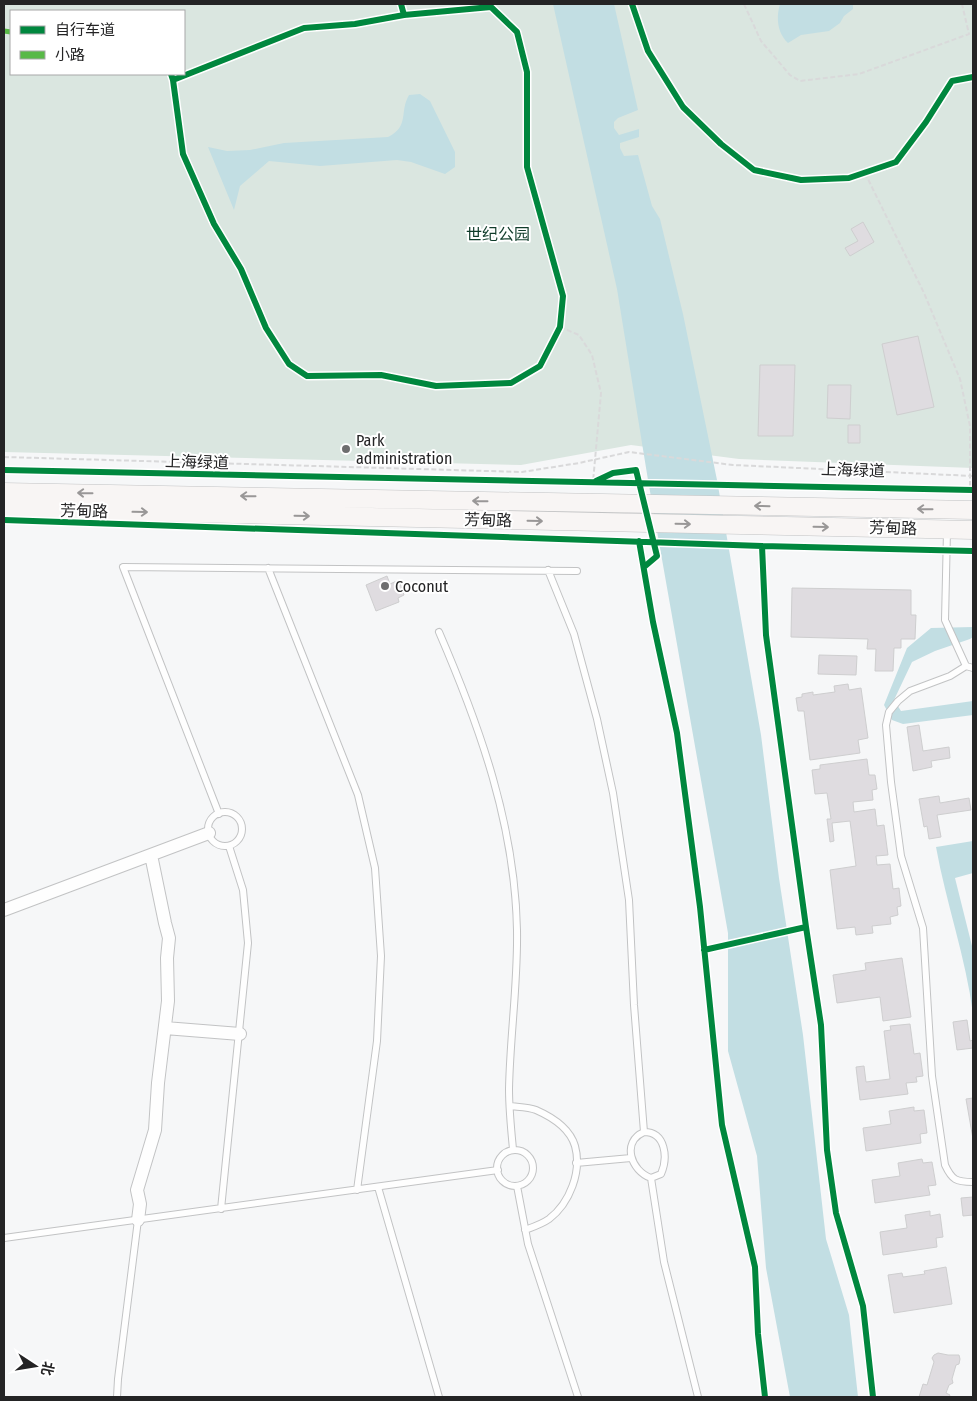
<svg xmlns="http://www.w3.org/2000/svg" width="977" height="1401" viewBox="0 0 977 1401" font-family="'Fira Sans Condensed','Noto Sans SC',sans-serif">
<style>
.green{fill:#dae6e0;fill-rule:evenodd}
.water{fill:#c2dee3}
.building{fill:#dfdce0;stroke:#cececf}
.lines{fill:none;stroke-linecap:round;stroke-linejoin:round}
.service-casing{stroke:#c2c3c4;stroke-width:8}
.minor-casing{stroke:#c2c3c4;stroke-width:14}
.secondary-casing{stroke:#c2c3c4;stroke-width:19}
.path{stroke:#d9d9da;stroke-width:2;stroke-dasharray:5 2.5;stroke-linecap:butt}
.service{stroke:#fefefe;stroke-width:6}
.minor{stroke:#fefefe;stroke-width:12}
.secondary{stroke:#f8f5f4;stroke-width:18}
.quiet{stroke:#58b947;stroke-width:5;stroke-dasharray:10 5;stroke-linecap:butt}
.cycleway-casing{stroke:#fff;stroke-width:9}
.cycleway{stroke:#00873e;stroke-width:6}
.oneway{stroke:#999797}
.poi-dot{fill:#6e6e6f;stroke:#fff;stroke-width:2}
.labels{text-anchor:middle;dominant-baseline:central;stroke-width:4;stroke-linejoin:round;paint-order:stroke}
.park-label{font-size:16px;fill:#103c2a;stroke:#fff}
.poi-label{font-size:16px;fill:#242425;stroke:#fff;text-anchor:start}
.street-label{font-size:16px;fill:#242425;stroke:#fff}
</style>
<rect width="100%" height="100%" fill="#f6f7f8"/>
<path class="green" d="M4 4H973V468L739 459 631 445 521 465 4 452ZM11 11H184V74H11Z"/>
<path class="water" d="M553 4H614L638 110 618 118 614 122V128L619 135 639 129V137L620 143V148L624 156 638 155 652 206 660 219 683 314 717 480 761 735 779 878 803 1035 826 1239 849 1315 858 1397H790L766 1268 757 1156 728 1051V933L648 480 617 289Z
M780 4H853V9L844 16 840 23 829 31 801 35 788 43C777 33 776 17 780 4Z
M420 94 430 101 455 152V167L445 174 411 162 397 160 320 166 269 161 240 186 234 210 208 147 227 151 250 150 284 143 388 137C410 126 399 112 409 95Z
M973 627V637L970 639 935 651 912 662 894 700 901 711 973 701V715L903 724 892 720 884 705 907 648 931 628Z
M973 841V873L955 878 973 950V1014C966 958 946 903 936 847Z"/>
<path class="building" d="M863 222 874 242 850 256 845 248 858 241 851 229Z
M918 336 934 407 897 415 882 344Z
M760 365H795L793 436H758Z
M828 385H851L850 419 827 418Z
M848 425H860V443H848Z
M387 576 390 584 399 580 404 595 398 598 399 602 376 611 366 585Z
M792 588 911 590V615H916L915 639H901V648H894L893 671H875L876 649H867L868 639 791 637Z
M819 655 857 656 856 675 818 674Z
M848 684 849 690 861 688 868 738 858 740 860 753 810 760 804 711H798L796 698 802 697V694L813 692V695L835 692 834 686Z
M919 725 923 751 949 747 950 758 931 761 932 767 913 771 907 727Z
M867 759 869 775H875L877 789 872 790 873 800 853 802 854 812 875 809 877 826 884 825 888 855 876 856 877 865 890 864 893 889 899 888 901 906 897 907 898 915 890 917 891 924 872 926 873 933 856 935 855 927 837 929 830 870 856 866 850 821 832 823 834 841 830 842 827 819H831L827 793 815 794 812 770 820 769V765Z
M939 796 940 803 969 798 971 810 937 815 941 837 929 839 927 826 924 827 919 799Z
M902 958 911 1017 883 1021 880 997 837 1003 833 975 866 970 865 963Z
M967 1020 970 1041 973 1040V1048L957 1050 953 1022Z
M910 1024 914 1054 920 1053 923 1076 916 1077 917 1082 906 1083 908 1094 860 1100 856 1067 864 1066 866 1082 890 1079 884 1031 891 1030 890 1026Z
M973 1098V1139L966 1099Z
M914 1107V1111L924 1110 927 1133 920 1134 921 1143 866 1151 863 1128 891 1124 889 1111Z
M922 1159 923 1163 932 1162 936 1185 928 1186 930 1195 875 1203 872 1180 900 1176 898 1163Z
M973 1197V1215L963 1216 961 1198Z
M930 1211V1216L940 1214 943 1237 936 1238 937 1247 883 1255 880 1232 907 1228 905 1215Z
M946 1267 952 1304 894 1313 888 1275 902 1273 903 1277 925 1274 924 1271Z
M938 1353 948 1355H959L960 1359 959 1364 956 1365 952 1379 953 1383 949 1385 946 1393 950 1395 949 1397H919L923 1384 927 1385 934 1362 932 1358 934 1355Z"/>
<g class="lines">
<defs>
<path id="service" d="M947 531 945 620 966 666
M268 568 358 795 375 868 381 956 377 1041 357 1190
M548 570 574 634 597 719 613 793 629 900 634 1005 644 1132
M439 632C480 727 515 825 517 930 518 983 510 1036 509 1089 509 1109 511 1129 513 1149
M973 668 966 666 950 676 910 691 898 701 889 712 886 725 891 782 901 856 923 928 932 1076 945 1165C952 1180 956 1182 973 1182
M208 829a17 17 0 1 1 34 0a17 17 0 1 1-34 0Z
M219 814 123 567 577 571
M510 1106C518 1107 529 1107 536 1110 552 1117 570 1129 575 1146 582 1171 570 1203 549 1219 542 1224 533 1227 525 1230
M644 1132C666 1132 668 1158 661 1174L651 1178C631 1171 621 1142 644 1132Z
M497 1168a18 18 0 1 1 36 0a18 18 0 1 1-36 0Z
M576 1163 631 1158
M651 1178 664 1262 698 1397
M517 1186 528 1244 578 1397
M378 1187 439 1397
M221 1209 248 943 243 890 229 846
M4 1238 498 1170
M117 1397 118 1379 138 1220"/>
<path id="minor" d="M4 910 209 833
M165 1028 240 1034
M138 1220 140 1204 137 1190 155 1130 158 1083 168 1001 167 958 169 938 165 923 151 855"/>
<path id="secondary" d="M4 492 973 510
M4 509 973 530"/>
</defs>
<use href="#service" class="service-casing"/>
<use href="#minor" class="minor-casing"/>
<use href="#secondary" class="secondary-casing"/>
<path class="path" d="M744 4 761 41 790 75 800 81 859 74 969 34 962 4
M865 173 924 293 960 379 970 426V496
M560 327 579 335 592 355 601 393 593 482
M4 457 522 472 579 463 629 452 733 465 973 476"/>
<use href="#service" class="service"/>
<use href="#minor" class="minor"/>
<use href="#secondary" class="secondary"/>
<path class="quiet" d="M4 31 11 32"/>
<defs>
<path id="cycleway" d="M632 4 648 51 683 107 721 144 754 170 801 180 849 178 896 162 926 122 952 81 973 77
M171 74 173 80 183 154 214 224 241 269 266 328 289 364 307 376 381 375 436 386 511 383 540 366 560 327 563 296 527 167V72L517 32 491 7 404 15 401 4
M173 80 304 28 355 24 404 15
M4 470 973 490
M596 481 613 473 636 470 657 556 644 567
M4 520 762 546 973 551
M639 541 653 622 677 733 700 907 722 1125 755 1267 758 1334 765 1397
M762 546 766 635 806 927 821 1025 827 1150 836 1213 863 1306 873 1397
M704 950 806 927"/>
</defs>
<use href="#cycleway" class="cycleway-casing"/>
<use href="#cycleway" class="cycleway"/>
</g>
<defs><path id="oneway-shaft" d="M-6 0H5M1.5-3L5.5 0L1.5 3" fill="none" stroke-width="1.6" stroke-linecap="round" stroke-linejoin="round" transform="scale(1.25)"/></defs>
<g class="oneway">
<use href="#oneway-shaft" transform="translate(85 493) rotate(-179)"/>
<use href="#oneway-shaft" transform="translate(248 496) rotate(-179)"/>
<use href="#oneway-shaft" transform="translate(480 501) rotate(-179)"/>
<use href="#oneway-shaft" transform="translate(762 506) rotate(-179)"/>
<use href="#oneway-shaft" transform="translate(925 509) rotate(-179)"/>
<use href="#oneway-shaft" transform="translate(140 512) rotate(1)"/>
<use href="#oneway-shaft" transform="translate(302 516) rotate(1)"/>
<use href="#oneway-shaft" transform="translate(535 521) rotate(1)"/>
<use href="#oneway-shaft" transform="translate(683 524) rotate(1)"/>
<use href="#oneway-shaft" transform="translate(821 527) rotate(1)"/>
</g>
<g class="poi-dot">
<circle cx="346" cy="449" r="5"/>
<circle cx="385" cy="586" r="5"/>
</g>
<g class="labels">
<g class="park-label">
<text x="498" y="234">世纪公园</text>
</g>
<g class="poi-label">
<text x="356" y="440">Park<tspan x="356" dy="18">administration</tspan></text>
<text x="395" y="586">Coconut</text>
</g>
<g class="street-label">
<text transform="translate(197 462) rotate(2)">上海绿道</text>
<text transform="translate(853 470) rotate(2)">上海绿道</text>
<text transform="translate(84 511) rotate(1)">芳甸路</text>
<text transform="translate(488 520) rotate(1)">芳甸路</text>
<text transform="translate(893 528) rotate(1)">芳甸路</text>
</g>
</g>
<rect width="977" height="1401" fill="none" stroke="#242425" stroke-width="10"/>
<rect x="10" y="10" width="175" height="65" fill="#ffffff" stroke="#a7a7a8"/>
<rect x="20" y="26" width="25" height="8" fill="#00873e" stroke="#a7a7a8"/>
<text x="55" y="35" font-size="15" fill="#242425">自行车道</text>
<rect x="20" y="51" width="25" height="8" fill="#58b947" stroke="#a7a7a8"/>
<text x="55" y="60" font-size="15" fill="#242425">小路</text>
<g transform="translate(35 1366) rotate(102)" stroke="#ffffff" stroke-width="4" paint-order="stroke">
<path d="M0-4L9 19L0 12L-9 19Z" fill="#242425"/>
<text y="-8" font-size="14" font-weight="bold" text-anchor="middle" fill="#242425">北</text>
</g>
</svg>
